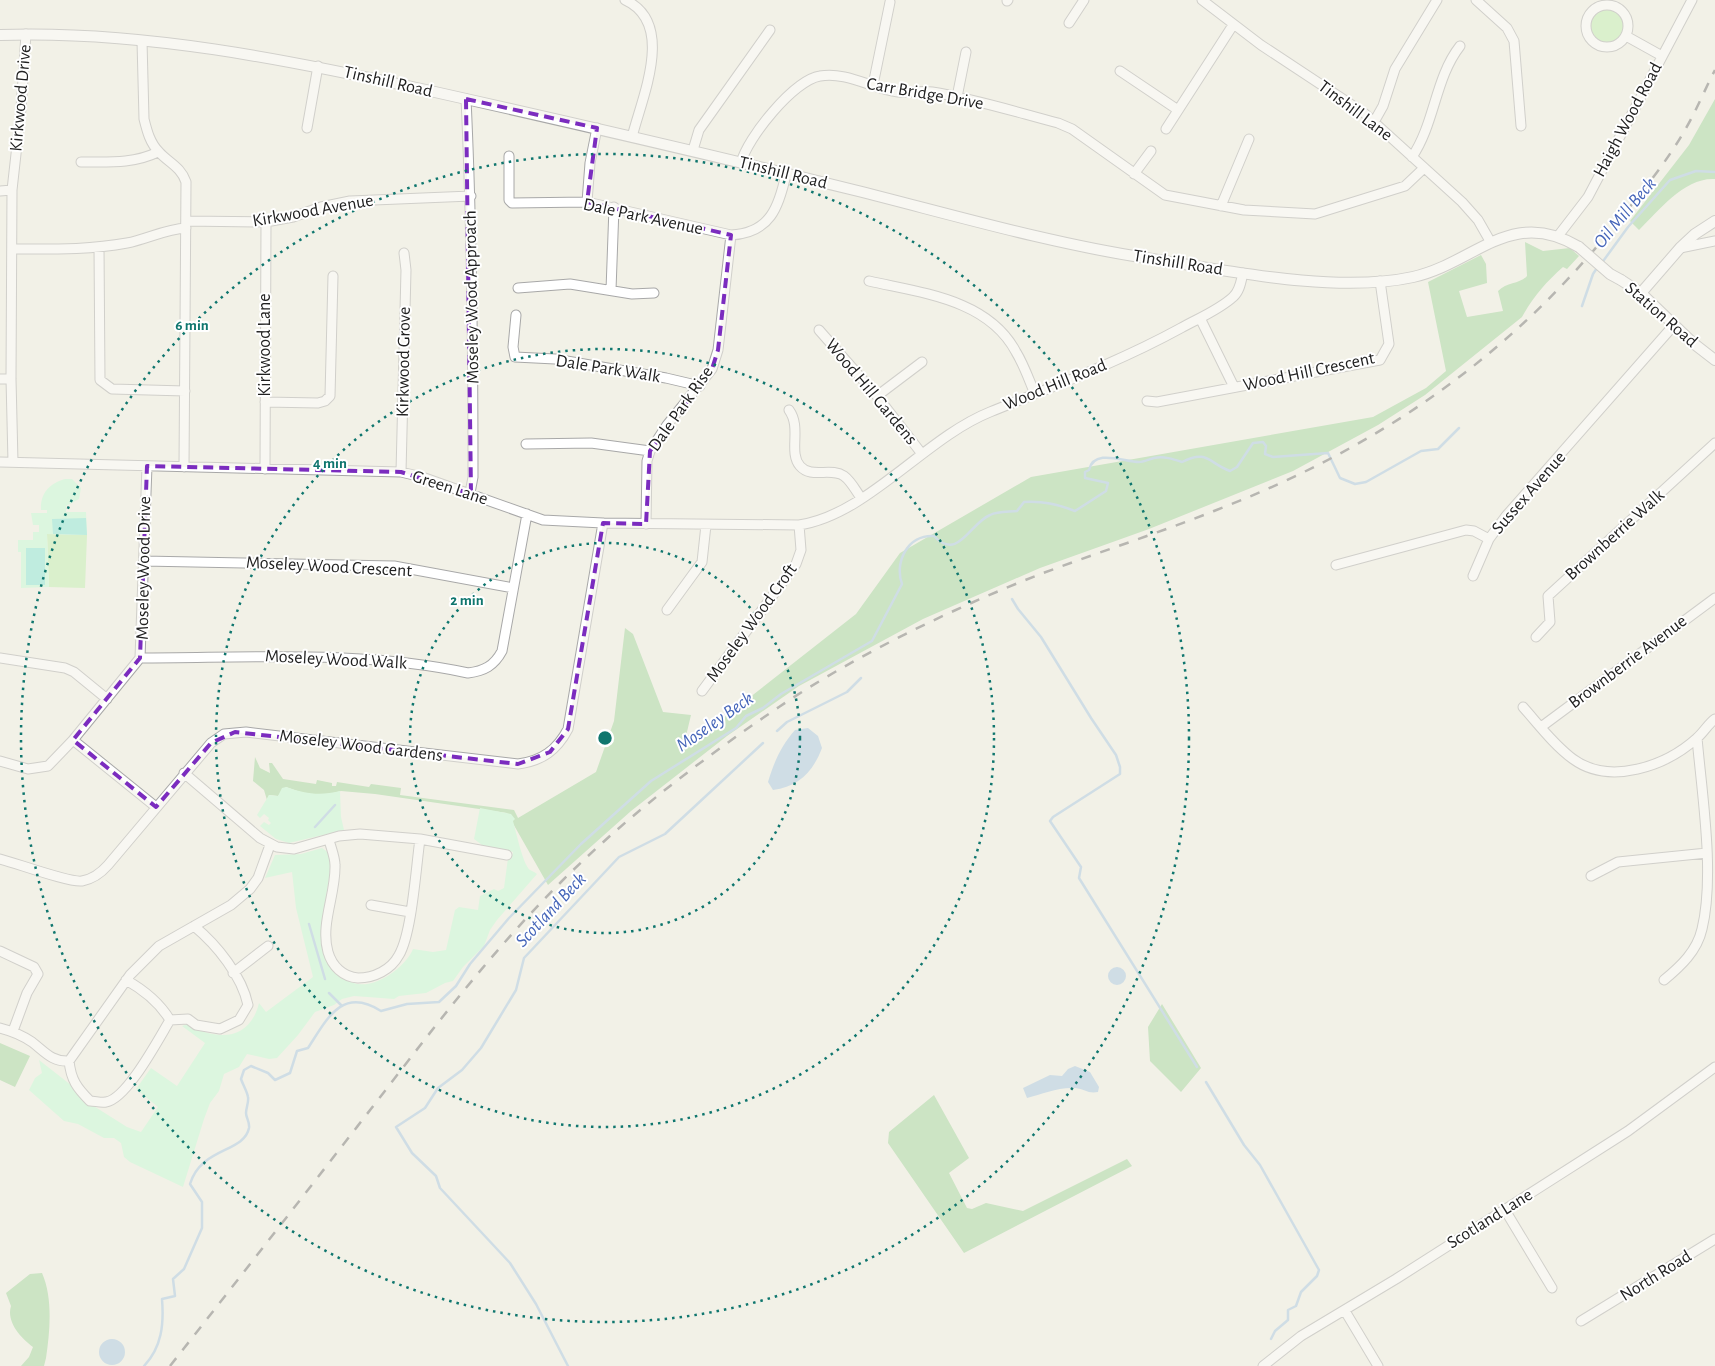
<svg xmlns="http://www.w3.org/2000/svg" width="1715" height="1366" viewBox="0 0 1715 1366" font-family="'Alegreya Sans',sans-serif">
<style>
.grass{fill:#bcefaa}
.forest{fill:#9dd499}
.park{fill:#c2fdd4}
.pitch{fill:#80e6d5}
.water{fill:#a5c6e2}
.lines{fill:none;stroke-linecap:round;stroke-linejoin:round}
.stream{stroke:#a5c6e2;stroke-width:2.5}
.minor-casing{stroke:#a8a8a8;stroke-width:11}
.tertiary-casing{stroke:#a8a8a8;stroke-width:12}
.minor{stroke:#fff;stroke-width:9}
.tertiary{stroke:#fff;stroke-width:10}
.rail{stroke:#6f6f6f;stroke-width:2.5;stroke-dasharray:10 10;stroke-linecap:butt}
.tertiary-bridge-casing{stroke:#a8a8a8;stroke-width:12;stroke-linecap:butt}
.tertiary-bridge{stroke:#fff;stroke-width:10}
.marked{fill:none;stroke:#7b2cbf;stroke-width:4;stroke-dasharray:10 6;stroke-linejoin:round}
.ring{fill:none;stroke:#0f766e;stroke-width:2.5;stroke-dasharray:2.5 5}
.labels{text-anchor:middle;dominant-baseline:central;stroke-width:4;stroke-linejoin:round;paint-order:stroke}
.street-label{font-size:18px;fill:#212121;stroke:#fff}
.water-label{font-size:19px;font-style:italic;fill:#4565b9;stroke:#fff}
.centre{fill:#0f766e;stroke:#fff;stroke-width:2.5}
.ring-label{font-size:15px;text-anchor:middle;font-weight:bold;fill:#0f766e;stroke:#fff;stroke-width:4;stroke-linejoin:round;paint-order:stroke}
</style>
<rect width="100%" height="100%" fill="#f2f1e7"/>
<path class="grass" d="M1591 26a17 17 0 1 1 34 0a17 17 0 1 1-34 0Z
M47 534 87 535 85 588 49 587Z"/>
<path class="forest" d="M1715 99V179C1685 177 1659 210 1639 230L1630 221 1689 145Z
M1525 242 1543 251 1570 248 1579 256 1567 269 1563 267C1546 282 1533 297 1522 317L1425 395 1378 425 1293 471 1149 529 1040 568 923 619 799 686 727 736 631 811 548 885 507 813 375 794 341 791 321 796 303 793 286 787 278 796 269 795 267 800 264 790 253 781 255 757 260 768 270 773 269 763H272L283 779 316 784 317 780 332 783V786H336L337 782 369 787 371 784 401 788 400 795 514 810 518 818 596 772 614 721 625 628 633 634 663 712 691 715 686 736 717 723 856 614 900 553 1031 477 1373 417 1426 388 1446 371 1428 282 1481 255 1486 264 1487 283 1459 291 1467 317 1503 311 1498 291C1507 282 1520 284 1527 276Z
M1162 1004 1201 1068 1181 1092 1150 1061 1148 1027Z
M0 1043 30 1056 15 1087 0 1080Z
M934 1095 969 1158 949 1173 967 1208 972 1209 986 1203 1023 1211 1127 1159 1132 1166 964 1253 888 1143 889 1132Z
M42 1273C53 1298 50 1331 46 1358L44 1366H21L29 1357 33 1347C21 1338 6 1322 11 1306L6 1293 30 1274Z"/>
<path class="park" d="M65 479H72L81 488 79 499 66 506V512H86L87 535 47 534 49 587 21 588V552H18V540H33V532H39V525H33L31 513H47V510H41C40 493 50 483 65 479Z
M286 787C306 794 320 796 340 791L341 817 344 830 289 843 276 839 260 826 264 822 269 825 271 823 268 820 269 818 264 814 260 818 257 815 269 795 278 796 282 788Z
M480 808 511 814 515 819 513 821C516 831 523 865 530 870 532 871 535 872 537 874L497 920 490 930 484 946 463 967 453 981 445 983 426 993 399 996 394 999 354 996 342 999 334 1005 315 1012 298 1035 277 1058 269 1059 247 1054 239 1067 224 1074 219 1091 210 1103 204 1119 183 1187 130 1162 124 1157 121 1143 114 1138H104L78 1124 64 1121 29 1090 35 1078 42 1073 39 1060 71 1085 81 1098 127 1127 141 1132 158 1107 136 1089 151 1068 177 1086 205 1043 182 1026 188 1024C218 1042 250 1040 259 1003L266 1012 313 977 296 908 292 872 265 878 275 855 301 854 322 848 329 853 331 863C330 879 319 928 323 940 325 947 341 976 346 979 367 996 405 969 413 949L433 952 446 950 455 910 459 907 478 910 480 896 494 889 498 891 504 888 508 858 511 859 513 852 482 845 474 839Z"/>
<path class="pitch" d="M86 518 87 535 53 534 52 519Z
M26 548H45V585H26Z"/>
<path class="water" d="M808 728 818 736 822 748C813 772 798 787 773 790L768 782C774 762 781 746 795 730Z
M1108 976a9 9 0 1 1 18 0a9 9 0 1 1-18 0Z
M1075 1066 1090 1072 1099 1087 1098 1092C1088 1094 1085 1089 1075 1088 1058 1087 1042 1094 1027 1098L1023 1088 1050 1075 1062 1076 1068 1069Z
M99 1352a13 13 0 1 1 26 0a13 13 0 1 1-26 0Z"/>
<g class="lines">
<path class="stream" d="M1601 264 1628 227 1670 180 1696 171 1715 172
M1582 306 1593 274 1597 268
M1012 599 1018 609 1041 637 1091 718 1116 755 1120 767V774L1053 817 1050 821 1081 867 1079 878 1197 1067
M777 731 787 722 847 692 861 678
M315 827 335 805
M309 924 325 979
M329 993 342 1006
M1206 1082 1244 1145 1260 1165 1319 1270 1317 1276 1301 1292 1296 1306 1288 1310V1320L1275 1331 1271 1339
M144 1366C162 1347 164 1324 162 1299L175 1296 173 1279 184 1269 202 1228V1202L190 1184C201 1147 244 1153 249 1128 250 1122 246 1118 246 1113 246 1108 249 1102 248 1097 247 1091 243 1085 241 1079L244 1070 251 1066 268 1073 275 1080 290 1073 297 1051 308 1048C327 1019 342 986 381 1011L407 1004 439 1002 456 986 470 964 509 918 581 844 651 781 736 728 746 716 763 708 781 694 872 641 902 584C894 562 908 534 934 536 958 562 970 523 990 515 998 511 1009 512 1017 511L1024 502C1043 501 1057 504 1075 511L1106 491 1108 483 1085 478V472L1089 470C1094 448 1124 462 1139 462 1144 462 1149 459 1154 458 1164 456 1173 459 1182 462 1208 449 1208 463 1230 471L1237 467 1253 443 1263 442 1266 446 1265 454 1273 457 1328 453 1340 478 1355 484 1366 482 1421 451 1438 449 1459 428
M568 1366 536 1304 510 1263 440 1188 436 1176 412 1153 396 1127 425 1108 438 1088 462 1070 481 1048 516 990 524 958 619 857 665 834 763 743"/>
<defs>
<path id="minor" d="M625 0C676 23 642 97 632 137
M1202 0 1261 45 1364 113 1462 202 1478 220 1490 241
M1476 0 1507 28 1514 41 1521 126
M1007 1 1008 0
M1586 26a21 21 0 1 1 42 0a21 21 0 1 1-42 0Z
M1069 23 1084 0
M1626 36 1662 56
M142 41 144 119C147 131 150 143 159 152 169 163 181 167 186 182L184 467
M1120 71 1178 110
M873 85 890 2
M957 97 966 52
M466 99C472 225 473 351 473 477L470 493
M1374 122 1383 106 1395 69 1437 0
M307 128 318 66
M1166 129 1233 25
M693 150 699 130 770 30
M509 156V200L512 203 587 202 731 235C770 233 779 207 786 174
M1412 157C1435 123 1435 78 1460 46
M81 162C109 162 133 164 158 152
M741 163C747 138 794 80 820 76 846 71 873 89 898 92 910 93 921 90 932 92 975 99 1016 112 1058 123L1072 129 1165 195 1244 210 1315 214 1405 186 1424 168
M1134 174 1151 151
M0 191 12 190
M587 202 590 163 597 128
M1221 206 1249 139
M186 221 266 222 293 217 321 207 350 201 471 196
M1558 236 1588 197 1692 0
M99 247 100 380 112 389 185 391
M1680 248 1715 241
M13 249C51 249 89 250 127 243 147 239 166 229 186 228
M869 281C921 293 988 299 1016 352 1024 365 1029 380 1035 394
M518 288 570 284 632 294 654 293
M611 290 614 207
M516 315 513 347 515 357 555 359 666 378 700 386
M1200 318 1234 387
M819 330 877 396 922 454
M0 379H11
M877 396 922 362
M1147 401 1157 402 1380 360 1389 344 1380 281
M265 402 318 403 325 401 330 396 333 276
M789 410C802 428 788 452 800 466 811 479 831 467 844 476 851 481 856 491 861 498
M526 444 591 443 650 451
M0 462 401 472 422 477 543 520 603 523 799 525C867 515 925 438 990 412 1054 386 1119 362 1181 328 1197 319 1219 310 1233 297 1240 291 1241 281 1243 273
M13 462 11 379 12 190 21 109 26 34
M265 469 266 222
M401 472 406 270 404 253
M646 524 647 461 650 451 667 425 712 369 718 350 731 235
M144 561 394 566 513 588
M1336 565 1466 530 1474 531 1489 539 1506 516 1674 325
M1473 576 1489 539
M667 610 702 562 706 525
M1536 637 1550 622 1548 596 1715 443
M0 658 65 668 74 672 107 699
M140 658C250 658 360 650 468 673 484 671 494 666 502 651L527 514
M702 691 796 564 801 550 799 525
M1523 707C1539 725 1554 745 1573 759 1610 786 1666 766 1697 738 1704 732 1708 724 1715 719
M1541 727 1715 598
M73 740 156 807
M0 761 28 769 48 766 73 740 140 658 147 466
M184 773 260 838 277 847 294 849 339 836 360 834 420 839 507 855
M329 840C331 848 335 857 335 865 336 894 320 924 328 952 332 966 343 977 358 978 374 978 391 970 399 955 412 933 416 867 420 839
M0 859C16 863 70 883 82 881 93 879 101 873 108 865L211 743 224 734 246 732 518 764C542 761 557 750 568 729L603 523
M1591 876 1618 862 1707 853
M371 905 410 912
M0 951 34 967 38 974 27 993 13 1031
M233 973 268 946
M1664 980C1681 966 1697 951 1702 929 1715 875 1702 795 1697 738
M170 1020 188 1019 196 1025 220 1029 239 1020 248 1005C242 976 217 945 194 926
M0 1028C12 1031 22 1035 32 1042 45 1052 52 1062 69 1061L130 975 159 946 231 905 250 889 258 878 270 845
M69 1061C71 1080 77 1088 90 1101 95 1101 101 1103 106 1102 127 1099 159 1038 170 1020 159 1002 144 990 126 980
M1505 1210 1552 1288
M1345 1311 1378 1366
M1581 1321 1715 1239
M1263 1366 1301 1336 1396 1279 1628 1131 1715 1067"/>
<path id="tertiary" d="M0 35C141 30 289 60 426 90 569 122 711 155 854 190 950 214 1048 243 1146 258 1224 270 1336 294 1413 277 1475 263 1511 206 1579 247
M1621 280 1641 293 1693 343 1715 360
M1641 293 1680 248 1695 234 1715 221"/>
</defs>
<use href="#minor" class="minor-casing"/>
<use href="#tertiary" class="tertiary-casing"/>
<use href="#minor" class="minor"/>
<use href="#tertiary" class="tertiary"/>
<path class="rail" d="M170 1366C241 1276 311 1186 381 1096 438 1022 495 948 561 882 627 816 702 759 779 707 854 656 954 608 1038 575 1096 553 1156 534 1214 511 1375 449 1505 361 1614 226 1638 197 1663 167 1682 135 1695 114 1704 91 1715 70"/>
<defs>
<path id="tertiary-bridge" d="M1579 247 1610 274 1621 280"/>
</defs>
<use href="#tertiary-bridge" class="tertiary-bridge-casing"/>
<use href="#tertiary-bridge" class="tertiary-bridge"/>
</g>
<path d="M0 0H1715V1366H0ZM466 99 597 128 587 202 731 235 718 350 712 369 650 451 646 524 603 523 568 729 550 752 518 764 235 732 211 743 156 807 73 740 140 658 147 466 401 472 471 494Z" fill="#f2f1e7" fill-opacity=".55" fill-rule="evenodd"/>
<path class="marked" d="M466 99 597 128 587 202 731 235 718 350 712 369 650 451 646 524 603 523 568 729 550 752 518 764 235 732 211 743 156 807 73 740 140 658 147 466 401 472 471 494Z"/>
<g class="ring">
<circle cx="605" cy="738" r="195"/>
<circle cx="605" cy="738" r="389"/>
<circle cx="605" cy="738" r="584"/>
</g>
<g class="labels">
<g class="street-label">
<text transform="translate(388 82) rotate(13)">Tinshill Road</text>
<text transform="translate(925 94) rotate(10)">Carr Bridge Drive</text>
<text transform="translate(21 98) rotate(-85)">Kirkwood Drive</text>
<text transform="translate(1355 111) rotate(37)">Tinshill Lane</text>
<text transform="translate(1628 120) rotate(-62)">Haigh Wood Road</text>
<text transform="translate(783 173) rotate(14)">Tinshill Road</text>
<text transform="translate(313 211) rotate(-10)">Kirkwood Avenue</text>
<text transform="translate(643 217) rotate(12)">Dale Park Avenue</text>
<text transform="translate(1178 263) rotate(9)">Tinshill Road</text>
<text transform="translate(472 297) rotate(-91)">Moseley Wood Approach</text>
<text transform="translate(1661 315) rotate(41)">Station Road</text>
<text transform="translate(265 345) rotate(-90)">Kirkwood Lane</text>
<text transform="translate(404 362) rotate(-89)">Kirkwood Grove</text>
<text transform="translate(608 369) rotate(9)">Dale Park Walk</text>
<text transform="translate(1309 372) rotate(-12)">Wood Hill Crescent</text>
<text transform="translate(1055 385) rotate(-22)">Wood Hill Road</text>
<text transform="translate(871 392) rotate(50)">Wood Hill Gardens</text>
<text transform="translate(681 409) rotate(-55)">Dale Park Rise</text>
<text transform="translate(450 488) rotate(18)">Green Lane</text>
<text transform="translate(1529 493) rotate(-49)">Sussex Avenue</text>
<text transform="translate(1615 535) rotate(-42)">Brownberrie Walk</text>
<text transform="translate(329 567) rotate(3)">Moseley Wood Crescent</text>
<text transform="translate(144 568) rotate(-89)">Moseley Wood Drive</text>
<text transform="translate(752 623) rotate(-54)">Moseley Wood Croft</text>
<text transform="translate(336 660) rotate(3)">Moseley Wood Walk</text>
<text transform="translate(1628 662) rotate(-37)">Brownberrie Avenue</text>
<text transform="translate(361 746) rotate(7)">Moseley Wood Gardens</text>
<text transform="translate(1490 1219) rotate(-32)">Scotland Lane</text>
<text transform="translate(1656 1276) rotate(-32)">North Road</text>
</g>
<g class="water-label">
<text transform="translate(1625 213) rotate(-50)">Oil Mill Beck</text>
<text transform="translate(715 722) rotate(-35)">Moseley Beck</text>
<text transform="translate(551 910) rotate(-47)">Scotland Beck</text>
</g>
</g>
<circle cx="605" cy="738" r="8" class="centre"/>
<g class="ring-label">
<text x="192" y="330">6 min</text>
<text x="330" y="468">4 min</text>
<text x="467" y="605">2 min</text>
</g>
</svg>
